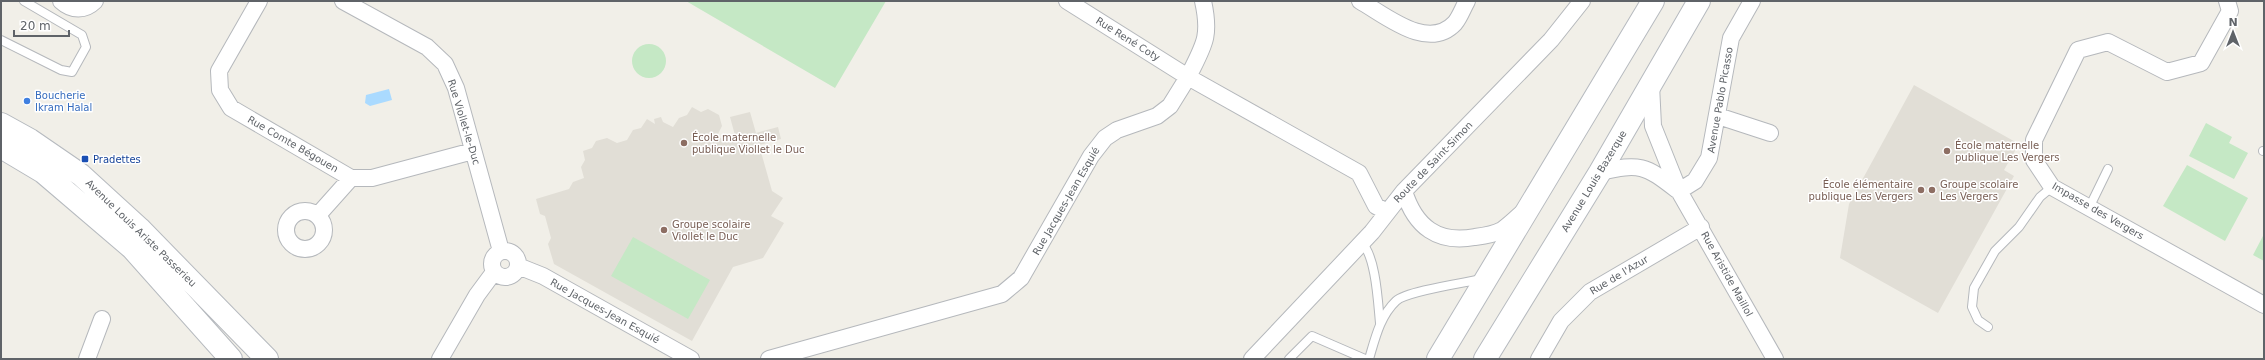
<svg xmlns="http://www.w3.org/2000/svg" width="2265" height="360" viewBox="0 0 2265 360" font-family="'DejaVu Sans',sans-serif">
<style>
.education{fill:#e1ded6}
.green{fill:#c5e8c5}
.water{fill:#aadaff}
.lines{fill:none;stroke-linecap:round;stroke-linejoin:round}
.lane-casing{stroke:#b5b8bc;stroke-width:10}
.street-casing{stroke:#b5b8bc;stroke-width:18}
.secondary-casing{stroke:#b6babf;stroke-width:24}
.lane{stroke:#fff;stroke-width:8}
.street{stroke:#fff;stroke-width:16}
.secondary{stroke:#fff;stroke-width:22}
.shop-dot{fill:#3f7fe0;stroke:#fff;stroke-width:1.5}
.education-dot{fill:#8d6e63;stroke:#fff;stroke-width:1.5}
.transit-dot{fill:#1a4fb4;stroke:#fff;stroke-width:1.5}
.labels{text-anchor:middle;dominant-baseline:central;stroke-width:3;stroke-linejoin:round;paint-order:stroke}
.street-label{font-size:10px;fill:#5f6368;stroke:#fff}
.shop-label{font-size:10px;fill:#366cbe;stroke:#fff;text-anchor:start}
.education-label{font-size:10px;fill:#785e54;stroke:#fff;text-anchor:start}
.transit-label{font-size:10px;fill:#164399;stroke:#fff;text-anchor:start}
</style>
<rect width="100%" height="100%" fill="#f1efe8"/>
<path class="education" d="M1914 85 2019 144 2004 170 2014 176 1938 313 1840 258 1849 204Z
M692 107 701 112 708 109 719 115 722 126 717 136 726 141 736 139 730 117 750 112 756 133 778 127 781 139 759 145 772 191 783 198 771 216 784 223 763 258 733 267 692 341 554 264 548 244 551 238 545 216 540 214 536 199 569 189 573 182 584 178 581 167 585 160 583 151 592 148 596 141 607 138 617 143 627 140 633 130 641 128 647 119 655 124 654 119 661 117 663 122 673 127 679 118 687 115Z"/>
<path class="green" d="M686 1H886L835 88Z
M632 61a17 17 0 1 1 34 0a17 17 0 1 1-34 0Z
M2206 123 2232 137 2229 143 2248 153 2234 179 2189 156Z
M2187 165 2248 198 2225 241 2163 206Z
M2264 234V261L2253 255Z
M633 237 710 280 688 319 611 276Z"/>
<path class="water" d="M389 89 392 100 370 106 365 103 366 95Z"/>
<g class="lines">
<defs>
<path id="lane" d="M1 40 61 70 72 72 86 47 82 35 24 1
M2263 151H2264
M2089 208 2108 169
M1361 242C1376 255 1378 303 1380 323
M1988 327 1978 320 1972 307 1974 288 1995 251 2019 227 2040 197 2052 187
M1289 359 1312 336 1365 359
M1369 359C1375 339 1380 316 1396 301 1407 291 1464 283 1482 279"/>
<path id="street" d="M61 1C72 11 85 11 95 1
M259 1 219 71 220 90 231 108 351 178H372L473 151
M343 1 427 47 445 64 456 88 501 251
M1067 1 1188 77C1204 45 1211 37 1203 1
M1360 1C1385 15 1428 52 1455 23 1460 17 1463 8 1467 1
M2227 1 2230 11 2201 63 2167 72 2108 42 2078 50 2034 140V160L2052 187 2264 305
M1651 85 1653 126 1679 191 1775 359
M1718 116 1770 133
M1600 172C1640 163 1645 165 1677 190
M1404 191C1415 227 1438 244 1475 237 1483 236 1495 234 1502 230 1509 225 1515 219 1521 214
M1679 191 1695 181 1709 158 1731 38 1752 1
M286 230a19 19 0 1 1 38 0a19 19 0 1 1-38 0Z
M318 215 351 178
M492 264a13 13 0 1 1 26 0a13 13 0 1 1-26 0Z
M518 266 543 276 691 359
M87 359 102 319
M440 359 477 295 494 272
M769 359 1002 294 1021 278 1091 156 1105 138 1117 130 1157 116 1170 106 1188 77 1359 173 1376 206 1387 212
M1252 359 1372 232 1404 191 1551 40 1582 1
M1539 359 1561 321 1590 292 1701 227"/>
<path id="secondary" d="M1 124 30 140 81 175 139 228 267 359
M1 147 43 172 132 248 231 359
M1438 359 1653 1
M1485 359 1600 172 1699 1"/>
</defs>
<use href="#lane" class="lane-casing"/>
<use href="#street" class="street-casing"/>
<use href="#secondary" class="secondary-casing"/>
<use href="#lane" class="lane"/>
<use href="#street" class="street"/>
<use href="#secondary" class="secondary"/>
</g>
<circle class="shop-dot" cx="27" cy="101" r="4"/>
<g class="education-dot">
<circle cx="684" cy="143" r="4"/>
<circle cx="1947" cy="151" r="4"/>
<circle cx="1921" cy="190" r="4"/>
<circle cx="1932" cy="190" r="4"/>
<circle cx="664" cy="230" r="4"/>
</g>
<rect class="transit-dot" x="81" y="155" width="8" height="8" rx="2"/>
<g class="labels">
<g class="street-label">
<text transform="translate(1128 39) rotate(32)">Rue René Coty</text>
<text transform="translate(1720 100) rotate(-80)">Avenue Pablo Picasso</text>
<text transform="translate(464 122) rotate(73)">Rue Viollet-le-Duc</text>
<text transform="translate(293 144) rotate(30)">Rue Comte Bégouen</text>
<text transform="translate(1433 162) rotate(-46)">Route de Saint-Simon</text>
<text transform="translate(1594 181) rotate(-59)">Avenue Louis Bazerque</text>
<text transform="translate(1066 201) rotate(-60)">Rue Jacques-Jean Esquié</text>
<text transform="translate(2098 211) rotate(30)">Impasse des Vergers</text>
<text transform="translate(141 233) rotate(44)">Avenue Louis Ariste Passerieu</text>
<text transform="translate(1727 274) rotate(61)">Rue Aristide Maillol</text>
<text transform="translate(1619 275) rotate(-31)">Rue de l'Azur</text>
<text transform="translate(605 311) rotate(29)">Rue Jacques-Jean Esquié</text>
</g>
<g class="shop-label">
<text x="35" y="95">Boucherie<tspan x="35" dy="12">Ikram Halal</tspan></text>
</g>
<g class="education-label">
<text x="692" y="137">École maternelle<tspan x="692" dy="12">publique Viollet le Duc</tspan></text>
<text x="1955" y="145">École maternelle<tspan x="1955" dy="12">publique Les Vergers</tspan></text>
<text x="1913" y="184" text-anchor="end">École élémentaire<tspan x="1913" dy="12">publique Les Vergers</tspan></text>
<text x="1940" y="184">Groupe scolaire<tspan x="1940" dy="12">Les Vergers</tspan></text>
<text x="672" y="224">Groupe scolaire<tspan x="672" dy="12">Viollet le Duc</tspan></text>
</g>
<g class="transit-label">
<text x="93" y="159">Pradettes</text>
</g>
</g>
<rect width="2265" height="360" fill="none" stroke="#5f6368" stroke-width="4"/>
<g transform="translate(2233 32)" stroke="#ffffff" stroke-width="3" paint-order="stroke">
<path d="M0-3L7 15L0 10L-7 15Z" fill="#5f6368"/>
<text y="-6" font-size="11" font-weight="bold" text-anchor="middle" fill="#5f6368">N</text>
</g>
<path d="M14 30v6h55v-6" fill="none" stroke="#5f6368" stroke-width="2"/>
<text x="20" y="30" font-size="12" fill="#5f6368" stroke="#ffffff" stroke-width="3" paint-order="stroke">20 m</text>
</svg>
